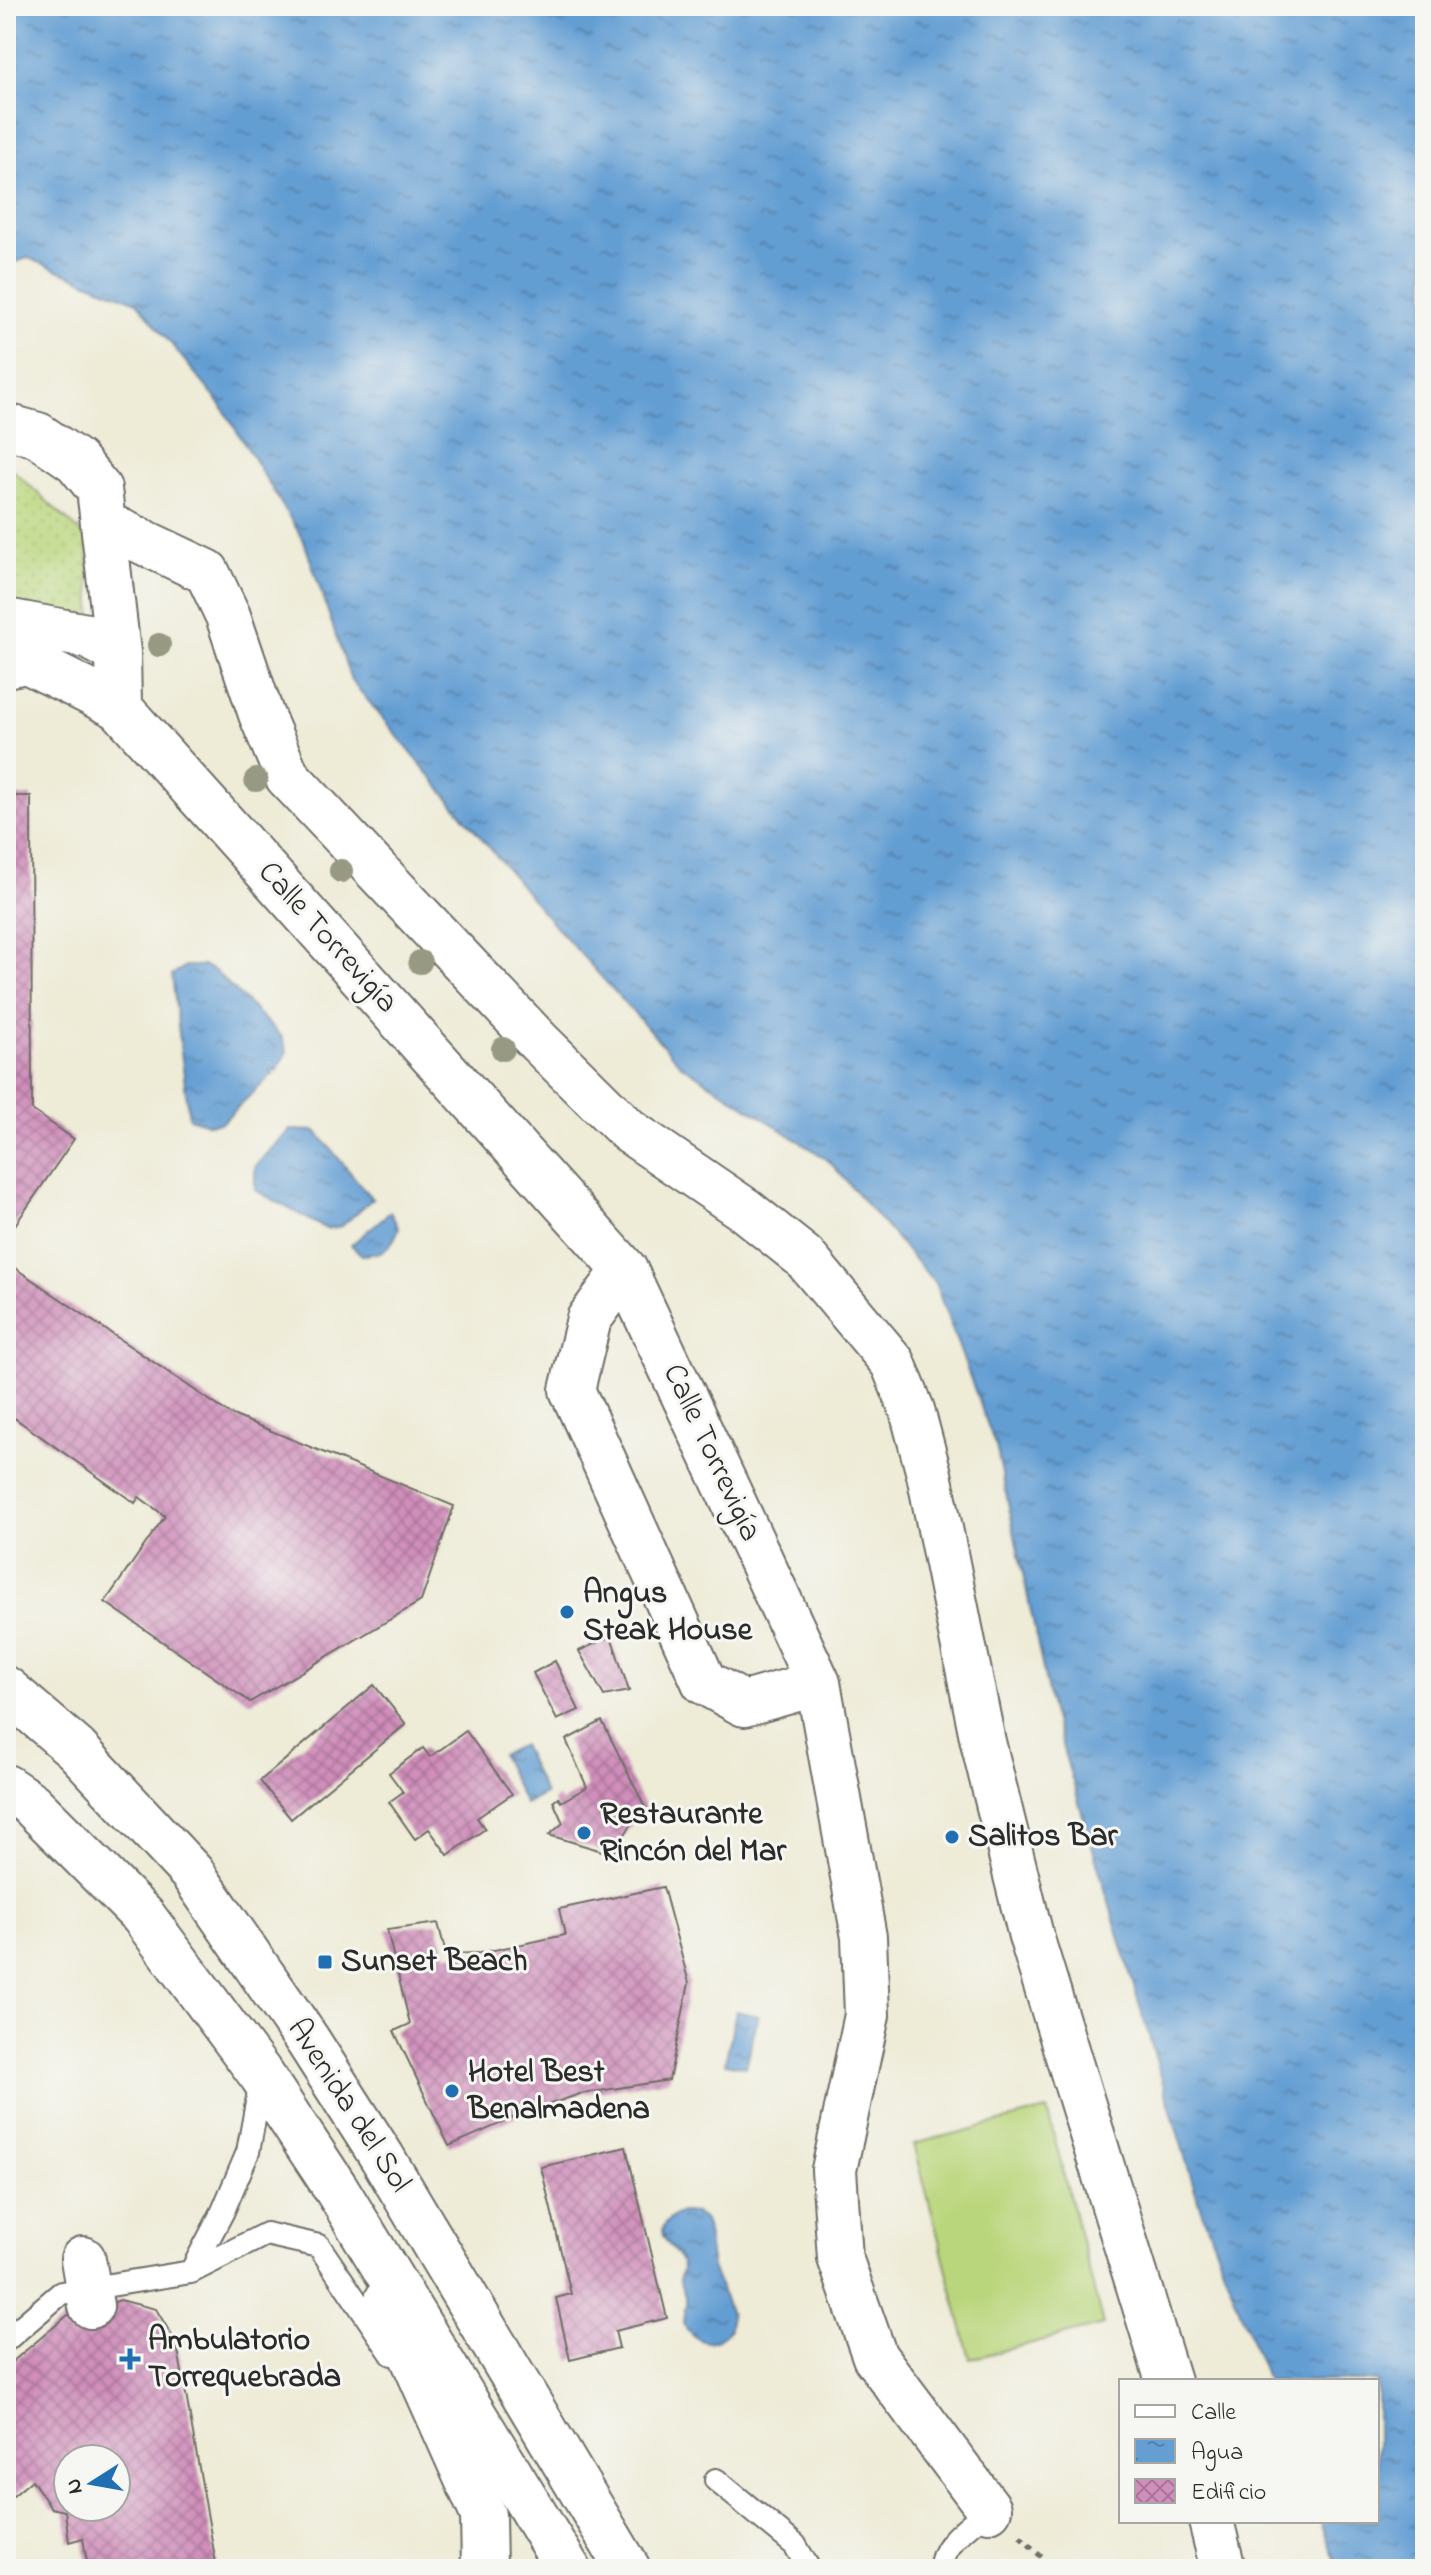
<svg xmlns="http://www.w3.org/2000/svg" width="1431" height="2575" viewBox="0 0 1431 2575" font-family="'Indie Flower',sans-serif">
<style>
.garden{fill:url(#garden-dots);stroke:#728054;stroke-width:2}
.pitch{fill:#bad67c;stroke:#728054;stroke-width:2}
.water{fill:url(#water-ripples);stroke:#48647f;stroke-width:2}
.building{fill:url(#building-cross-hatch);fill-rule:evenodd}
.lines{fill:none;stroke-linecap:round;stroke-linejoin:round}
.lane-casing{stroke:#6f6e67;stroke-width:26}
.street-casing{stroke:#6f6e67;stroke-width:48}
.primary-casing{stroke:#6f6e67;stroke-width:48}
.path{stroke:#6f6e67;stroke-width:5;stroke-dasharray:6 6;stroke-linecap:butt}
.lane{stroke:#fff;stroke-width:22}
.street{stroke:#fff;stroke-width:44}
.primary{stroke:#fff;stroke-width:44}
.tree{fill:#979983}
.poi-dot{fill:#1f6fb2;stroke:#f6f6f2;stroke-width:3}
.labels{text-anchor:middle;dominant-baseline:central;stroke-width:6;stroke-linejoin:round;paint-order:stroke}
.street-label{font-size:32px;fill:#2b2b2b;stroke:#f6f6f2}
.poi-label{font-size:32px;font-weight:bold;fill:#2b2b2b;stroke:#f6f6f2;text-anchor:start}
</style>
<defs>
<pattern id="garden-dots" width="8" height="8" patternUnits="userSpaceOnUse" patternTransform="scale(2)"><rect width="8" height="8" fill="#bad67c"/><path d="M2 2h.1M6 6h.1" fill="none" stroke="#a0b86b" stroke-width="1.8" stroke-linecap="round"/></pattern>
<pattern id="water-ripples" width="26" height="14" patternUnits="userSpaceOnUse" patternTransform="scale(2)"><rect width="26" height="14" fill="#649ed3"/><path d="M2 4q2-2 4 0t4 0M15 11q2-2 4 0t4 0" fill="none" stroke="#5381ab"/></pattern>
<pattern id="building-cross-hatch" width="8" height="8" patternUnits="userSpaceOnUse" patternTransform="scale(2)"><rect width="8" height="8" fill="#d08ebb"/><path d="M0 0l8 8M0 8l8-8" fill="none" stroke="#a97498"/></pattern>
</defs>
<rect width="100%" height="100%" fill="#f6f6f2"/>
<filter id="ink" filterUnits="userSpaceOnUse"><feTurbulence type="fractalNoise" baseFrequency=".0125" numOctaves="2"/><feDisplacementMap in="SourceGraphic" scale="16" xChannelSelector="R" yChannelSelector="G"/><feConvolveMatrix kernelMatrix="1 2 1 2 8 2 1 2 1" color-interpolation-filters="sRGB"/></filter>
<filter id="wash" filterUnits="userSpaceOnUse"><feTurbulence type="fractalNoise" baseFrequency=".006" numOctaves="4" result="noise"/><feDisplacementMap in="SourceGraphic" scale="32" xChannelSelector="R" yChannelSelector="G"/><feGaussianBlur stdDeviation="1.8" result="paint"/><feColorMatrix in="noise" values="0 0 0 0 0 0 0 0 0 0 0 0 0 0 0 0 0 1.4 0 .05"/><feComposite in="paint" operator="in"/></filter>
<g filter="url(#wash)">
<rect width="100%" height="100%" fill="#eeebd7"/>
<path class="garden" d="M6 464 87 538 92 620 6 612Z"/>
<path class="pitch" d="M1047 2110 1103 2325 970 2359 914 2144Z"/>
<path class="water" d="M6 6H1425V2569H1339L1320 2521H1377V2381H1267L1200 2207 1052 1712 997 1450 935 1283 828 1160 680 1064 541 910 351 680 304 541 221 405 137 302 28 258 6 265Z
M186 966H204L215 971 282 1037 287 1052 278 1069 221 1123 208 1124 189 1118 172 975Z
M290 1130 316 1131 372 1199 342 1226 326 1229 255 1190V1166Z
M390 1212 399 1228C391 1249 385 1254 362 1255L351 1245Z
M522 1745 545 1794 525 1804 501 1755Z
M736 2011 758 2016 746 2067 725 2063Z
M681 2212 695 2213 705 2220 712 2267 730 2314V2329C712 2349 697 2344 683 2324 683 2316 687 2306 686 2299 684 2292 680 2287 680 2280 679 2276 682 2272 682 2268 682 2245 638 2235 681 2212Z"/>
<g id="blocks">
<path class="building" d="M6 796H31L32 1110 74 1139 6 1238Z
M6 1262 230 1414 454 1506 421 1601 250 1702 105 1602 165 1516 139 1497 135 1503 6 1412Z
M611 1636 629 1691 604 1696 579 1651Z
M555 1661 579 1710 557 1720 533 1673Z
M374 1685 406 1724 291 1819 260 1781Z
M602 1721 649 1815 633 1822 612 1854 549 1835 563 1823 553 1801 558 1797 561 1802 587 1787 566 1740Z
M466 1731 512 1794 477 1818 485 1829 448 1855 429 1829 415 1839 389 1802 403 1792 389 1773 423 1748 430 1757Z
M663 1887 689 1983 669 2080 580 2094 527 2112 449 2146 394 2031 410 2024 387 1930 438 1923 446 1954 480 1953 565 1935 559 1909Z
M626 2147 667 2318 615 2331 619 2348 570 2360 556 2298 571 2294 541 2167Z
M120 2300 156 2309 177 2344 217 2569H88L83 2538 69 2542 65 2511 51 2508 32 2480 6 2502V2367L68 2315 78 2317ZM68 2459H116V2507H68Z"/>
</g>
</g>
<g filter="url(#ink)">
<use href="#blocks" fill-opacity="0" stroke="#6f6e67" stroke-width="2"/>
<g class="lines">
<defs>
<path id="lane" d="M261 2081 248 2152 223 2211 191 2272 266 2234 319 2246 392 2354
M6 2340 61 2293 191 2272
M716 2480 795 2545 809 2569
M941 2569C940 2543 971 2525 989 2509"/>
<path id="street" d="M6 426 38 435 76 461 99 489 118 652 119 707
M103 523 207 572 228 616 261 714 287 776 539 1042 629 1131 745 1210 804 1257 893 1363 912 1410 929 1474 983 1742 1031 1936 1168 2381
M6 621 87 636 118 652
M6 665 27 661 119 707 625 1270 818 1683 864 1937 867 2015 834 2170 840 2258 875 2357 989 2509
M625 1270 589 1319 572 1390 704 1682 744 1704 818 1683
M83 2259 91 2306
M387 2300 483 2515 484 2569
M1211 2521 1223 2569"/>
<path id="primary" d="M6 1689 76 1749 192 1873 308 2041 382 2157 628 2569
M6 1787 31 1804 143 1916 262 2076 337 2190 568 2569"/>
</defs>
<use href="#lane" class="lane-casing"/>
<use href="#street" class="street-casing"/>
<use href="#primary" class="primary-casing"/>
<path class="path" d="M1020 2536 1054 2569"/>
<use href="#lane" class="lane"/>
<use href="#street" class="street"/>
<use href="#primary" class="primary"/>
</g>
<g class="tree">
<circle cx="159" cy="645" r="12"/>
<circle cx="256" cy="780" r="12"/>
<circle cx="341" cy="871" r="12"/>
<circle cx="420" cy="962" r="12"/>
<circle cx="503" cy="1049" r="12"/>
</g>
</g>
<g class="poi-dot">
<circle cx="567" cy="1612" r="8"/>
<circle cx="584" cy="1833" r="8"/>
<circle cx="952" cy="1837" r="8"/>
<rect x="317" y="1954" width="16" height="16" rx="4"/>
<circle cx="452" cy="2091" r="8"/>
<path d="M126 2347h8v8h8v8h-8v8h-8v-8h-8v-8h8z"/>
</g>
<g class="labels">
<g class="street-label">
<text transform="translate(327 938) rotate(48)">Calle Torrevigía</text>
<text transform="translate(711 1453) rotate(65)">Calle Torrevigía</text>
<text transform="translate(348 2106) rotate(57)">Avenida del Sol</text>
</g>
<g class="poi-label">
<text x="583" y="1594">Angus<tspan x="583" dy="37">Steak House</tspan></text>
<text x="600" y="1815">Restaurante<tspan x="600" dy="37">Rincón del Mar</tspan></text>
<text x="968" y="1837">Salitos Bar</text>
<text x="341" y="1962">Sunset Beach</text>
<text x="468" y="2073">Hotel Best<tspan x="468" dy="37">Benalmadena</tspan></text>
<text x="148" y="2341">Ambulatorio<tspan x="148" dy="37">Torrequebrada</tspan></text>
</g>
</g>
<rect width="1431" height="2575" fill="none" stroke="#f6f6f2" stroke-width="32"/>
<rect x="1119" y="2379" width="260" height="144" fill="#f6f6f2" stroke="#a5a5a2" stroke-width="2"/>
<rect x="1135" y="2405" width="40" height="12" fill="#ffffff" stroke="#a5a5a2" stroke-width="2"/>
<text x="1191" y="2419" font-size="24" fill="#2b2b2b">Calle</text>
<rect x="1135" y="2439" width="40" height="24" fill="url(#water-ripples)" stroke="#a5a5a2" stroke-width="2"/>
<text x="1191" y="2459" font-size="24" fill="#2b2b2b">Agua</text>
<rect x="1135" y="2479" width="40" height="24" fill="url(#building-cross-hatch)" stroke="#a5a5a2" stroke-width="2"/>
<text x="1191" y="2499" font-size="24" fill="#2b2b2b">Edificio</text>
<g transform="translate(92 2483) rotate(259)"><circle r="38" fill="#f6f6f2" stroke="#a5a5a2" stroke-width="2"/>
<path d="M0-6L14 30L0 20L-14 30Z" fill="#1f6fb2"/>
<text y="-12" font-size="22" font-weight="bold" text-anchor="middle" fill="#2b2b2b">N</text>
</g>
</svg>
